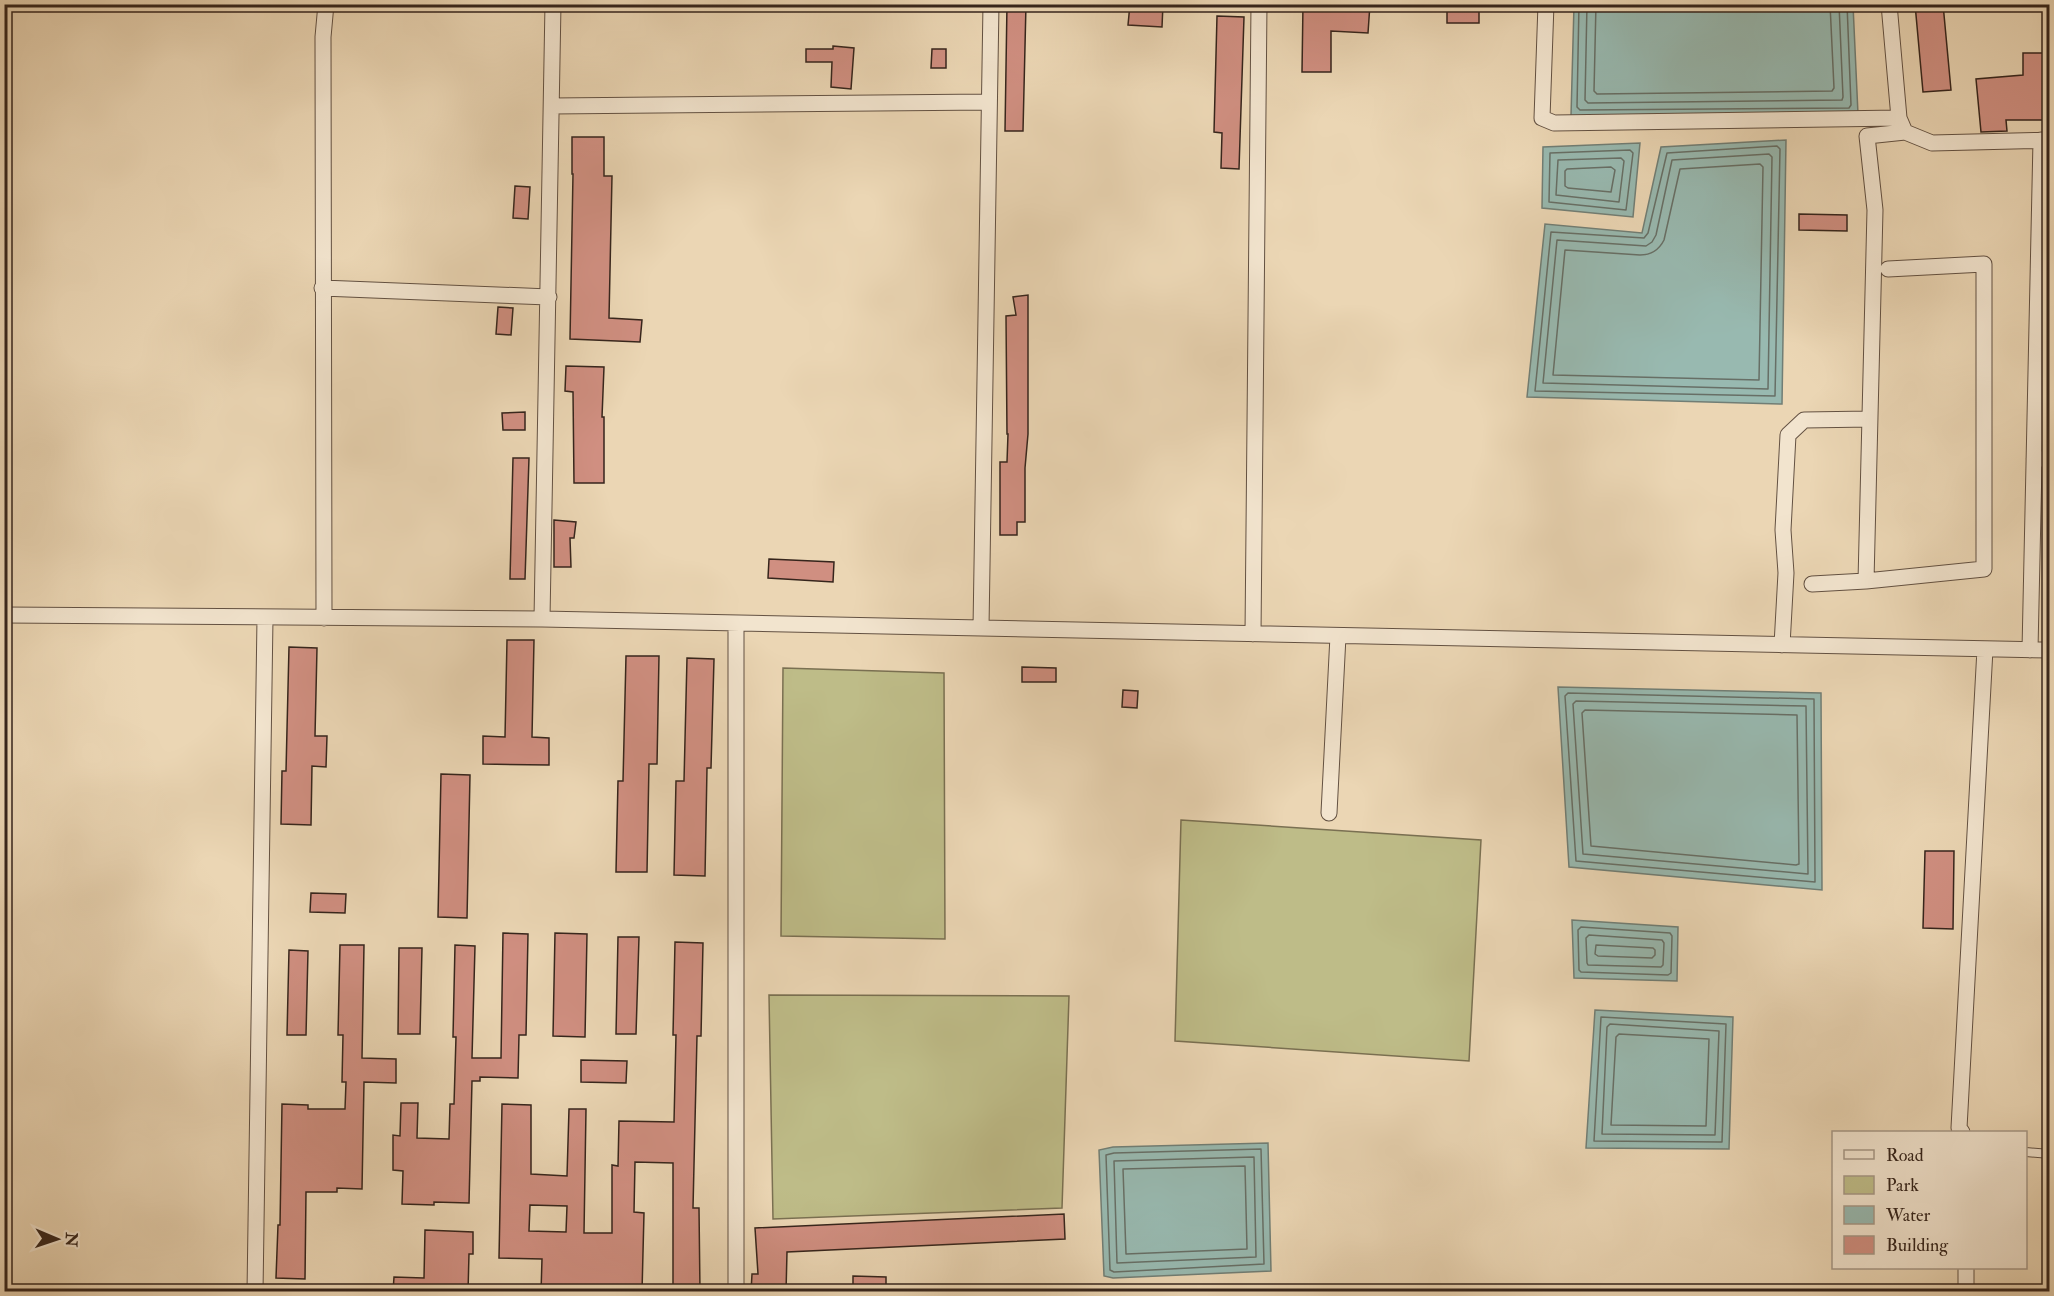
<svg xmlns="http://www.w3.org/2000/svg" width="2054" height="1296" viewBox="0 0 2054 1296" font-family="'IM FELL Double Pica',serif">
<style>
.green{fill:#bebc88;stroke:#7a7052;stroke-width:1.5}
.water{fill:#98b9b0;stroke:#717e75;stroke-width:1.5}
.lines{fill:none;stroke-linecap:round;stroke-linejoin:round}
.shore{stroke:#676f66;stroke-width:1.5}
.building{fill:#d08f81;stroke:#36251c;stroke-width:1.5;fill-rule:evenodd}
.service-casing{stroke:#635142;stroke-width:10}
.minor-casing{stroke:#635142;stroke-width:17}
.service{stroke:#f2e4ce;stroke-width:8}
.minor{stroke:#f2e4ce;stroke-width:15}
</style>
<rect width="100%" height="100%" fill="#ebd6b4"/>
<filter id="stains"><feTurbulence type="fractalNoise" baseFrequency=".00333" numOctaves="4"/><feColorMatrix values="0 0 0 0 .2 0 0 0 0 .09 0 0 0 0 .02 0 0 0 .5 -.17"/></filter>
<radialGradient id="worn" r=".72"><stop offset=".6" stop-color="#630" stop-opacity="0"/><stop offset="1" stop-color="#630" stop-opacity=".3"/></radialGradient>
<path class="green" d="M783 668 944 673 945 939 781 936Z
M1181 820 1481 840 1469 1061 1175 1041Z
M769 995 1069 996 1062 1208 773 1219Z"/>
<path class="water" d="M1574 5H1853L1858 114 1571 116Z
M1786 140 1782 404 1527 397 1545 224 1642 233 1661 147Z
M1640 143 1633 217 1542 208 1543 147Z
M1558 687 1821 693 1822 890 1569 867Z
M1572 920 1678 927 1677 981 1574 978Z
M1595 1010 1733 1017 1729 1149 1586 1148Z
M1268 1143 1271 1271 1113 1278 1104 1276 1099 1150 1113 1147Z"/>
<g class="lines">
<path class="shore" d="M1579 4 1577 107 1580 110 1849 108 1851 105 1847 4
M1587 4 1585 100 1588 103 1842 100 1843 97 1839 4
M1596 4 1594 91 1597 94 1832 91 1834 88 1830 4
M1777 146 1780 149 1775 396 1535 391 1551 232 1644 238 1648 233 1667 153Z
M1630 150 1633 153 1626 210 1549 202 1550 153Z
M1769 154 1772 157 1768 389 1543 383 1557 240 1646 246 1652 242 1656 235 1672 160Z
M1621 158 1624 161 1619 202 1556 195 1558 160Z
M1760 164 1763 167 1759 380 1553 375 1565 250 1640 255C1651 255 1659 250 1664 240L1680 169Z
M1611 167 1615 170 1611 192 1568 188 1565 186V171L1567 169Z
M1568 693 1814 699 1815 882 1576 861 1565 696Z
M1576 701 1806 706 1808 874 1583 854 1573 704Z
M1585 710 1797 715 1799 864 1796 865 1591 846 1582 713Z
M1581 927 1670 933 1672 936 1671 973 1668 975 1581 972 1579 970 1578 930Z
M1589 935 1662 940 1664 943 1663 965 1661 967 1588 965 1587 963 1586 938Z
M1596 945 1653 948 1655 950V955L1652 958 1598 956 1595 954Z
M1601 1017 1726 1024 1722 1142 1594 1141Z
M1610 1024 1719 1031 1715 1135 1602 1134 1607 1027Z
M1619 1034 1709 1039 1706 1126 1611 1125 1616 1037Z
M1261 1149 1264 1264 1114 1272 1110 1270 1106 1155 1114 1153Z
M1254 1157 1256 1257 1117 1263 1114 1161Z
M1245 1166 1247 1249 1126 1254 1123 1169Z"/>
</g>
<path class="building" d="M1007 4H1026L1023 131H1005Z
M1130 4H1163L1162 27 1128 25Z
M1303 4H1370L1368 33 1331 31V72H1302Z
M1447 4H1479V23H1447Z
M1915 4H1943L1951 90 1923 92Z
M1217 16 1244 17 1239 169 1221 168 1222 133 1214 132Z
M833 46 854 48 851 89 831 87 832 62H806V49H833Z
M932 49H946V68H931Z
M2023 53H2044L2043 120H2006L2007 131 1981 132 1976 79 2023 75Z
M572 137H604V176H612L609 318 642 320 640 342 570 339 573 174H572Z
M515 186 530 187 528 219 513 218Z
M1799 214 1847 215V231L1799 230Z
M1028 295V434L1025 468V522H1017V535H1000V462H1007L1008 434H1007L1006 316 1016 315 1013 297Z
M498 307 513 308 511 335 496 334Z
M566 366 604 367 602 417H604V483H574L573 392 565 391Z
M525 412V430H503L502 413Z
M513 458H529L525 579H510Z
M554 520 576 522 574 538H570L571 567H554Z
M769 559 834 562 833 582 768 578Z
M507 640H534L532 737 549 738V765L483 764V736L505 737Z
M289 647 317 648 315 736H327L326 767 312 766 311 825 281 824 282 771H286Z
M626 656H659L657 764H649L647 872H616L618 781H623Z
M687 658 714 659 711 768H707L705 876 674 875 676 781H684Z
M1022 667 1056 668V682H1022Z
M1123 690 1138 691 1137 708 1122 707Z
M441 774 470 775 467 918 438 917Z
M1925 851H1954L1953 929 1923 928Z
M311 893 346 894 345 913 310 912Z
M503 933 528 934 526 1035H519L518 1078 480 1077V1081H472L469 1203 434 1202V1205L402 1204 403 1171 393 1170V1135L400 1136 401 1103H418L417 1138 449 1139 450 1104H454L456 1037H453L455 945 475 946 472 1058H501Z
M555 933 587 934 585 1037 553 1036Z
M618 937H639L636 1034H616Z
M675 942 703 943 701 1036H697L693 1208H699L700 1292H673V1163L635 1162 634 1212 644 1213 642 1292H541L542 1259 499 1258 502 1104 531 1105V1174L567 1176 569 1109H586L584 1233H612V1165L618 1166 619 1121 674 1122 676 1035H673ZM530 1205 567 1206 566 1232 529 1231Z
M340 945H364L362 1058 396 1059V1083L364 1082 362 1189 337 1188V1192H306L305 1279 276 1278 278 1225H280L282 1104 308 1105V1109H345L346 1082H342L343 1035H338Z
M399 948H422L420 1034H398Z
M289 950 308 951 306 1035H287Z
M581 1060 627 1061 626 1083 581 1082Z
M1064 1214 1065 1239 787 1252 786 1292H751L752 1274H758L755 1228Z
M425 1230 473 1232V1254H469L468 1292H393L394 1277 424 1278Z
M853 1276 886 1277V1292H853Z"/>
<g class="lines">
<defs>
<path id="service" d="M2026 1152 2050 1154"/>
<path id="minor" d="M1546 4 1542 118 1554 123 1899 118
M1889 4 1899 118 1905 132 1932 143 2050 140
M552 106 989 102
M322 288 549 297
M2034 459H2050
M1866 581 1984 569V264L1888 269
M1812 584 1866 581 1875 210 1867 136 1905 132
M4 615 542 619 2050 650
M324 618 323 37 326 4
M542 619 553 4
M981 628 991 4
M1253 634 1259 4
M1782 645 1786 573 1783 530 1788 435 1804 420 1870 419
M2030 650 2041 140
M1329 813 1338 636
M1962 1132 1959 1128 1985 649
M255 1292 265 618
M736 1292V624
M1966 1292V1268"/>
</defs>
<use href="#service" class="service-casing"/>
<use href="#minor" class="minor-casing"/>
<use href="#service" class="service"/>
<use href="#minor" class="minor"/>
</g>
<rect width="2054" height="1296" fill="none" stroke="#ebd6b4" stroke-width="24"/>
<rect x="6" y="6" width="2042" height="1284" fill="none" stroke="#36251c" stroke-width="3"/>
<rect x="12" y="12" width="2030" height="1272" fill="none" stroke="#36251c" stroke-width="1.5"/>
<rect x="1832" y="1131" width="195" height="138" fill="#f2e4ce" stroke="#a79887" stroke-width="1.5"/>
<rect x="1844" y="1150" width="30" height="9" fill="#f2e4ce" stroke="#a79887" stroke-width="1.5"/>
<text x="1886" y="1161" font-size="18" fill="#36251c">Road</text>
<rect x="1844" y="1176" width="30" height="18" fill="#bebc88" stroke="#a79887" stroke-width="1.5"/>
<text x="1886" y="1191" font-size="18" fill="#36251c">Park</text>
<rect x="1844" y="1206" width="30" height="18" fill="#98b9b0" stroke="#a79887" stroke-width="1.5"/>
<text x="1886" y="1221" font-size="18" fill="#36251c">Water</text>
<rect x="1844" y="1236" width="30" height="18" fill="#d08f81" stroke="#a79887" stroke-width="1.5"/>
<text x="1886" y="1251" font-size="18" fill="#36251c">Building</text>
<g transform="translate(57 1239) rotate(92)" stroke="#f2e4ce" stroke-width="4.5" paint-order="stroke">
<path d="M0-4.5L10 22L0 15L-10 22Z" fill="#36251c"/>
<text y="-9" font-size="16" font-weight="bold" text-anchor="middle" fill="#36251c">N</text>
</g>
<rect width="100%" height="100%" filter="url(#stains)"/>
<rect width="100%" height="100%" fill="url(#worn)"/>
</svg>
